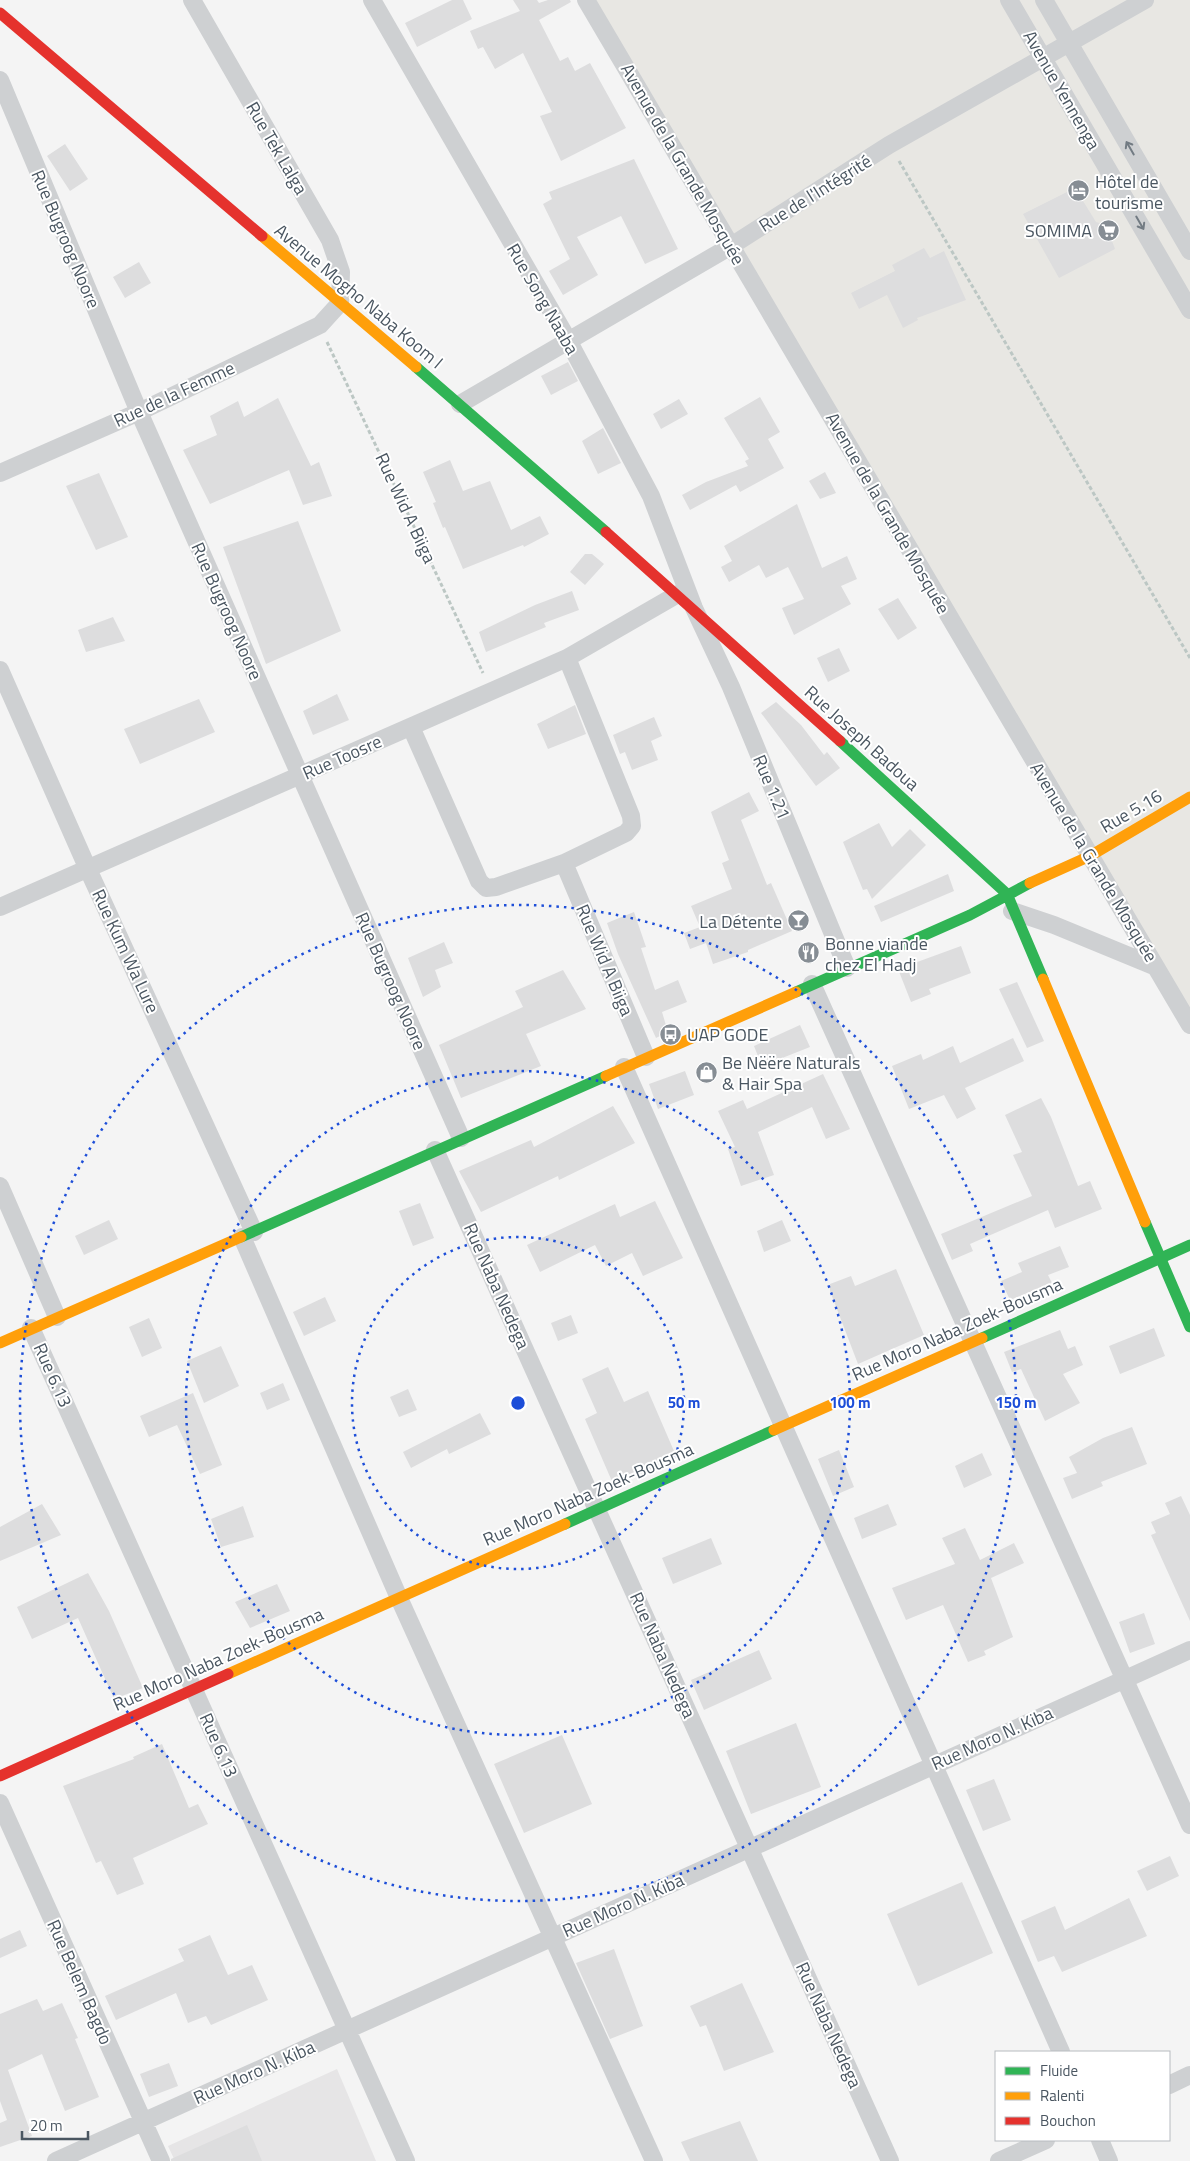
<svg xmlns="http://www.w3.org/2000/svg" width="1190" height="2161" viewBox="0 0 1190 2161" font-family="'Titillium Web',sans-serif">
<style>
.commercial{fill:#e8e7e3}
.education{fill:#e6e5e6}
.building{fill:#ddddde}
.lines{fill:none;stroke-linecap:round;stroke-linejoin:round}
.path{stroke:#bcc7c4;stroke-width:3;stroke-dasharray:4 2.5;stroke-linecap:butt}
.street{stroke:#ced0d2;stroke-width:18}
.fast{stroke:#30b455;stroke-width:11}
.slow{stroke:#ff9f0a;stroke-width:11}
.jam{stroke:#e5322d;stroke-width:11}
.oneway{stroke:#727b83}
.ring{fill:none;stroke:#1d4ed8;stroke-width:2.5;stroke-dasharray:2.5 5}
.labels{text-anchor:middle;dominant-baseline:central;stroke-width:4;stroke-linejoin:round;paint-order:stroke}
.street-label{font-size:18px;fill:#4a5661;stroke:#fff}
.poi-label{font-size:18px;fill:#4a5661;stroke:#fff;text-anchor:start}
.centre{fill:#1d4ed8;stroke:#fff;stroke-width:2.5}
.ring-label{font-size:15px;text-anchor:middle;font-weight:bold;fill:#1d4ed8;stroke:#fff;stroke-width:4;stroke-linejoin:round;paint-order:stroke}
</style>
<rect width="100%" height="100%" fill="#f4f4f4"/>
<path class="commercial" d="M586 0H1190V1025Z"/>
<path class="education" d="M337 2069 376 2161H175L168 2146Z"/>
<path class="building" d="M452 0H463L472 19 417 47 405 23Z
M513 0H537L539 3 548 0H570L571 2 539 20 560 61 568 57 575 71 590 63 626 128 561 161 540 116 552 112 523 53 495 69 483 47 478 49 470 31 520 11Z
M65 144 88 179 70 191 47 156Z
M634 159 678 249 645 264 621 216 577 237 598 275 563 295 549 271 570 259 543 204 552 199 549 192Z
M1075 188 1096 222 1106 225 1115 249 1059 278 1023 214Z
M924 248 930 258 944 251 966 300 917 318 918 320 903 328 887 295 859 309 851 293 895 271 892 265Z
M139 262 151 283 125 298 113 277Z
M568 362 578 381 551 395 541 376Z
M760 397 780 432 768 439 784 468 740 492 736 485 690 510 682 495 706 482 748 466 745 461 749 459 724 418Z
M278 398 311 466 319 462 332 496 303 505 289 470 210 504 183 450 217 435 210 416 238 401 244 417Z
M679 399 688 414 661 429 653 414Z
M603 428 621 463 598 474 582 441Z
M450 460 463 491 490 481 511 530 540 516 549 534 524 547 523 545 463 569 445 527 443 528 433 503 436 502 423 472Z
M825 472 836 493 820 499 809 481Z
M99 473 128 537 96 550 66 486Z
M797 504 822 568 847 556 857 579 841 586 851 604 794 635 782 608 804 599 788 567 766 578 759 565 729 582 721 567 732 561 724 546Z
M298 521 341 631 266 664 223 547Z
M585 554H592L604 564 585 585 570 572Z
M572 591 579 610 544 623 546 627 486 652 479 632 535 605Z
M898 598 917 628 898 640 878 609Z
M113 617 125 641 86 652 78 630Z
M839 648 850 671 828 682 817 658Z
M337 694 349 720 313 735 303 711Z
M199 699 215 732 140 764 124 729Z
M776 702 801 725 824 755 827 752 840 768 816 786 761 713Z
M575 705 586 734 548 749 537 724Z
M654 717 662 736 651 741 658 760 632 770 625 752 620 754 613 735Z
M749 792 759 811 741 820 767 885 771 883 792 931 748 950V952L713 964 706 943 690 949 684 933 700 927 691 906 732 889 722 863 729 860 711 812Z
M879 823 892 847 910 829 926 845 872 899 867 889 863 890 843 842Z
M948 874 954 891 881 922 874 906Z
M634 912 646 947 641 948 655 990 678 980 687 1002 662 1012 668 1032 656 1038 618 954 607 923Z
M444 942 453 963 435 970 441 987 423 997 408 958Z
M961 946 971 973 929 989 931 994 911 1002 898 969Z
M563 970 586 1009 526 1034 541 1066 461 1098 439 1045 523 1007 515 991Z
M1017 982 1044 1041 1027 1048 999 989Z
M800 1025 810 1047 762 1066 754 1046Z
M1013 1038 1024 1061 965 1088 976 1109 957 1119 944 1095 909 1109 892 1066 921 1054 923 1060 953 1046 960 1063Z
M685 1071 694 1095 658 1109 649 1084Z
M823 1074 850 1129 826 1139 812 1107 758 1132 774 1175 741 1186 728 1149 735 1147 718 1111 743 1100 747 1109Z
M1041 1098 1051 1117 1078 1186 1090 1181 1102 1209 1055 1228 1048 1210 970 1244 973 1251 952 1260 941 1234 1032 1196 1013 1155 1022 1152 1005 1115Z
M613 1106 635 1143 559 1180 558 1176 481 1212 459 1171 531 1140 534 1147Z
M655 1201 683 1258 643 1276 632 1253 606 1266 595 1245 540 1272 527 1245 615 1204 620 1217Z
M420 1203 434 1238 413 1246 399 1211Z
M109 1220 118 1239 84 1255 75 1236Z
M782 1220 791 1241 764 1252 757 1231Z
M1060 1246 1069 1267 1048 1275 1052 1283 1010 1300 1001 1281 1022 1272 1018 1263Z
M896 1269 924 1335 858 1364 830 1291V1284L851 1276 855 1286Z
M325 1297 336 1321 304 1336 293 1312Z
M571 1315 578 1333 558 1341 551 1323Z
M149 1318 162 1348 142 1357 129 1327Z
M1154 1328 1165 1356 1120 1374 1109 1346Z
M1060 1330 1068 1349 1075 1346 1083 1365 1063 1374 1080 1403 1045 1421 1021 1369 1012 1372 1004 1352Z
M221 1346 239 1386 204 1403 187 1361Z
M608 1367 624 1402 648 1391 677 1458 614 1486 585 1419 597 1413 582 1379Z
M283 1383 290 1400 267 1410 260 1393Z
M408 1389 417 1410 399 1417 390 1397Z
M193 1393 222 1465 200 1474 177 1425 149 1437 140 1416Z
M480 1413 491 1434 449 1454 447 1449 411 1468 403 1452Z
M1132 1427 1147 1464 1101 1482 1103 1486 1072 1499 1063 1478 1077 1473 1069 1457 1103 1438Z
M839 1450 854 1487 833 1496 818 1459Z
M982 1453 992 1475 964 1488 955 1466Z
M1181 1496 1190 1515V1621L1151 1535 1156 1533 1151 1522 1170 1514 1165 1503Z
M42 1504 61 1535 0 1561V1527Z
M888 1504 897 1525 862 1539 854 1518Z
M243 1506 254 1537 221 1547 211 1519Z
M965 1528 980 1560 1014 1543 1024 1563 991 1578 1013 1637 984 1651 986 1655 968 1662 943 1605 906 1620 892 1588 955 1564 942 1538Z
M711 1538 722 1564 673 1584 662 1558Z
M88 1573 109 1611 143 1688 114 1699 78 1618 32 1639 17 1607Z
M277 1584 290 1611 250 1628 235 1602Z
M1144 1613 1155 1644 1130 1653 1119 1622Z
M759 1650 772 1679 704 1710 691 1680Z
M796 1723 821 1787 751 1814 726 1751Z
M562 1735 592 1804 524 1833 494 1764Z
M162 1744 189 1808 198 1804 208 1824 133 1858 144 1884 117 1895 101 1861 96 1863 63 1786 134 1759 133 1757Z
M994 1779 1011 1820 983 1831 966 1790Z
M1170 1856 1179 1876 1147 1891 1137 1871Z
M962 1882 993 1953 918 1986 887 1914Z
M1129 1898 1147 1936 1062 1972 1054 1956 1038 1962 1021 1921 1055 1906 1065 1930Z
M20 1930 27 1946 0 1958V1939Z
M210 1935 228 1975 252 1965 268 2000 211 2025 206 2016 188 2023 176 1993 116 2020 105 1996 184 1961 178 1949Z
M614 1949 643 2026 610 2039 576 1963Z
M742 1983 774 2052 724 2071 706 2025 700 2027 690 2006Z
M37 1999 43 2011 62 2003 78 2038 75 2039 99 2097 65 2111 42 2054 8 2070 32 2136 0 2147V2123L7 2120 0 2101V2014Z
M169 2063 178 2086 149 2097 140 2074Z
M740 2121 758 2161H690L681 2142Z
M247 2125 262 2161H171V2159Z"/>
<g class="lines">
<path class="path" d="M899 161 1190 658
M327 342 483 673"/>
<path class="street" d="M372 0 568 340 651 496 694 608 731 687 847 968
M586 0 1190 1025
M1009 0 1190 310
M1044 0 1190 251
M0 80 139 412 461 1138
M460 404 731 246 889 145 1145 0
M0 473 139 412 320 325 340 303 341 272 330 240 192 0
M0 670 87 867 254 1232
M411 727 479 881 486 888 496 887 564 863 626 833 632 826 631 816 567 658
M564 863 646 1057
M0 907 567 658 678 594
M1012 911 1054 925 1156 967
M812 984 1190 1825
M624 1067 1061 2052
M435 1150 890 2161
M0 1186 57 1317
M242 1237 399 1598 654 2161
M31 1328 406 2161
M0 1803 161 2161
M1169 2085 1190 2075
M1100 2140 1109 2161
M56 2161 1190 1650
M999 2161 1046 2140"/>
<path class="fast" d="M416 367 606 532
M840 741 1007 894 1043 979
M796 992 970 915 1030 883
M1145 1222 1190 1327
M241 1237 606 1076
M982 1338 1190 1245
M565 1524 774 1430"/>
<path class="slow" d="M262 236 416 367
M1030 883 1090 856 1190 797
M1043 979 1145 1222
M606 1076 796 992
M0 1343 241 1237
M774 1430 982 1338
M228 1674 565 1524"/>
<path class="jam" d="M0 13 262 236
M606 532 840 741
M0 1776 228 1674"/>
</g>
<defs><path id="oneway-shaft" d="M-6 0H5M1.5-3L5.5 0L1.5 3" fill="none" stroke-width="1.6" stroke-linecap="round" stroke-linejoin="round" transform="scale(1.25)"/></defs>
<g class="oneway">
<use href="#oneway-shaft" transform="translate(1130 148) rotate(-120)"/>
<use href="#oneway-shaft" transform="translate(1140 223) rotate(60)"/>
</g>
<g class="ring">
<circle cx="518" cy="1403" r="166"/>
<circle cx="518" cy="1403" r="332"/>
<circle cx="518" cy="1403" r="498"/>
</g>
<defs>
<symbol id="hotel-disc" viewBox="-11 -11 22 22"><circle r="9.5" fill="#868d94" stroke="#fff"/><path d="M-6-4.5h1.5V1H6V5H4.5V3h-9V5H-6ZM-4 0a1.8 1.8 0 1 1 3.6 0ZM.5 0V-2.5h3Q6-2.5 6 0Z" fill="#fff"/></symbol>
<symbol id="supermarket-disc" viewBox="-11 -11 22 22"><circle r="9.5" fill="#868d94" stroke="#fff"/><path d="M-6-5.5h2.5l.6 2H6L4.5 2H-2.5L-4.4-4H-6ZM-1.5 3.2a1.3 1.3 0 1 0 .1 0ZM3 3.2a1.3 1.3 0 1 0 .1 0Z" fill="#fff"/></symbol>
<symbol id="bar-disc" viewBox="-11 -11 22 22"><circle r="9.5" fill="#868d94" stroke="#fff"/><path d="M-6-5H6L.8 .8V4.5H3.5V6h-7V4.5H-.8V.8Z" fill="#fff"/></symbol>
<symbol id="restaurant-disc" viewBox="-11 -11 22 22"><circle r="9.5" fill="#868d94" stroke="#fff"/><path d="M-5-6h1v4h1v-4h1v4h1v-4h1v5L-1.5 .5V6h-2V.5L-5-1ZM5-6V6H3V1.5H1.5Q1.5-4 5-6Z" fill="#fff"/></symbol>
<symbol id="bus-disc" viewBox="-11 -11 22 22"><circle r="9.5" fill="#868d94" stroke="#fff"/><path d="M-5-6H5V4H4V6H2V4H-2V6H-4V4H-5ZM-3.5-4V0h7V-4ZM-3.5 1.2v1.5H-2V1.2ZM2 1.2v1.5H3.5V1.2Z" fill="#fff"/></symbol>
<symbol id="shop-disc" viewBox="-11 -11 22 22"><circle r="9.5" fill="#868d94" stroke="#fff"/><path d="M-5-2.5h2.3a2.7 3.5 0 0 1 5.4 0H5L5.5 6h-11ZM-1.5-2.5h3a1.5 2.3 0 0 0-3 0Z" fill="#fff"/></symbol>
</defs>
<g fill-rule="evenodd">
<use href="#hotel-disc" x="1066" y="178" width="25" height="25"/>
<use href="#supermarket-disc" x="1096" y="218" width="25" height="25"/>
<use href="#bar-disc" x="786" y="908" width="25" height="25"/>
<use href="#restaurant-disc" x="796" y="940" width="25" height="25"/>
<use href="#bus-disc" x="658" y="1022" width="25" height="25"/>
<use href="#shop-disc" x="694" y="1060" width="25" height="25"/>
</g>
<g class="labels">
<g class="street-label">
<text transform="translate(1062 90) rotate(60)">Avenue Yennenga</text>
<text transform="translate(277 148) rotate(60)">Rue Tek Lalga</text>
<text transform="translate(683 164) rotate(60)">Avenue de la Grande Mosquée</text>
<text transform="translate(815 193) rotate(-32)">Rue de l'Intégrité</text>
<text transform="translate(66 239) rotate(67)">Rue Bugroog Noore</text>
<text transform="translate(359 296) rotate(40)">Avenue Mogho Naba Koom I</text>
<text transform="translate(543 299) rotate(60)">Rue Song Naaba</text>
<text transform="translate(174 394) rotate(-25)">Rue de la Femme</text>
<text transform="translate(406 508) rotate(65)">Rue Wid A Biiga</text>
<text transform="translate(888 513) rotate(60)">Avenue de la Grande Mosquée</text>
<text transform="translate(227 611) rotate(66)">Rue Bugroog Noore</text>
<text transform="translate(862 738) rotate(42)">Rue Joseph Badoua</text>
<text transform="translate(342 757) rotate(-24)">Rue Toosre</text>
<text transform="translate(772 787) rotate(67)">Rue 1.21</text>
<text transform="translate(1131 811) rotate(-30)">Rue 5.16</text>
<text transform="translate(1094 862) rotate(59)">Avenue de la Grande Mosquée</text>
<text transform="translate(126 951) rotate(65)">Rue Kum Wa Lure</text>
<text transform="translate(605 960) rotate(67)">Rue Wid A Biiga</text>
<text transform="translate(391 981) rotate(66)">Rue Bugroog Noore</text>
<text transform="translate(497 1286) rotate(66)">Rue Naba Nedega</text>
<text transform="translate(957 1329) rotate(-24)">Rue Moro Naba Zoek-Bousma</text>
<text transform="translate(53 1375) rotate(66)">Rue 6.13</text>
<text transform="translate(588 1494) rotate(-24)">Rue Moro Naba Zoek-Bousma</text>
<text transform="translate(663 1655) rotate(66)">Rue Naba Nedega</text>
<text transform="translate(218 1659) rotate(-24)">Rue Moro Naba Zoek-Bousma</text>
<text transform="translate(992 1738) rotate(-24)">Rue Moro N. Kiba</text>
<text transform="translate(219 1745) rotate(66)">Rue 6.13</text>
<text transform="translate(623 1905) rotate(-24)">Rue Moro N. Kiba</text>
<text transform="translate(80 1982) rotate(66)">Rue Belem Bagdo</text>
<text transform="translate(829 2025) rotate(66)">Rue Naba Nedega</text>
<text transform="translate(254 2072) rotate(-24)">Rue Moro N. Kiba</text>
</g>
<g class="poi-label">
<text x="1095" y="181">Hôtel de<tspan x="1095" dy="21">tourisme</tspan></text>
<text x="1092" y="230" text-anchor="end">SOMIMA</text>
<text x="782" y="921" text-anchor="end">La Détente</text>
<text x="825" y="943">Bonne viande<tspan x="825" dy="21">chez El Hadj</tspan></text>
<text x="687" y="1034">UAP GODE</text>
<text x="722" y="1062">Be Nëëre Naturals<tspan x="722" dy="21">&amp; Hair Spa</tspan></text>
</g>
</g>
<circle cx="518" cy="1403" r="8" class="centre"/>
<g class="ring-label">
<text x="684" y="1408">50 m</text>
<text x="850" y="1408">100 m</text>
<text x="1016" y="1408">150 m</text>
</g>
<rect x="995" y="2051" width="175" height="90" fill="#ffffff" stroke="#b7bbc0"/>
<rect x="1005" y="2067" width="25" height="8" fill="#30b455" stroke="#b7bbc0"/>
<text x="1040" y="2076" font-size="15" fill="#4a5661">Fluide</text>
<rect x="1005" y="2092" width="25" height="8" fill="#ff9f0a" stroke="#b7bbc0"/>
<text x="1040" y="2101" font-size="15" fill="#4a5661">Ralenti</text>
<rect x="1005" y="2117" width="25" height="8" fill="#e5322d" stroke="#b7bbc0"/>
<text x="1040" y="2126" font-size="15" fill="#4a5661">Bouchon</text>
<path d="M22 2131v8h66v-8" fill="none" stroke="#4a5661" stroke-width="2.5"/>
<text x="30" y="2131" font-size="15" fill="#4a5661" stroke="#ffffff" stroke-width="4" paint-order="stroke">20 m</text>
</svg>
